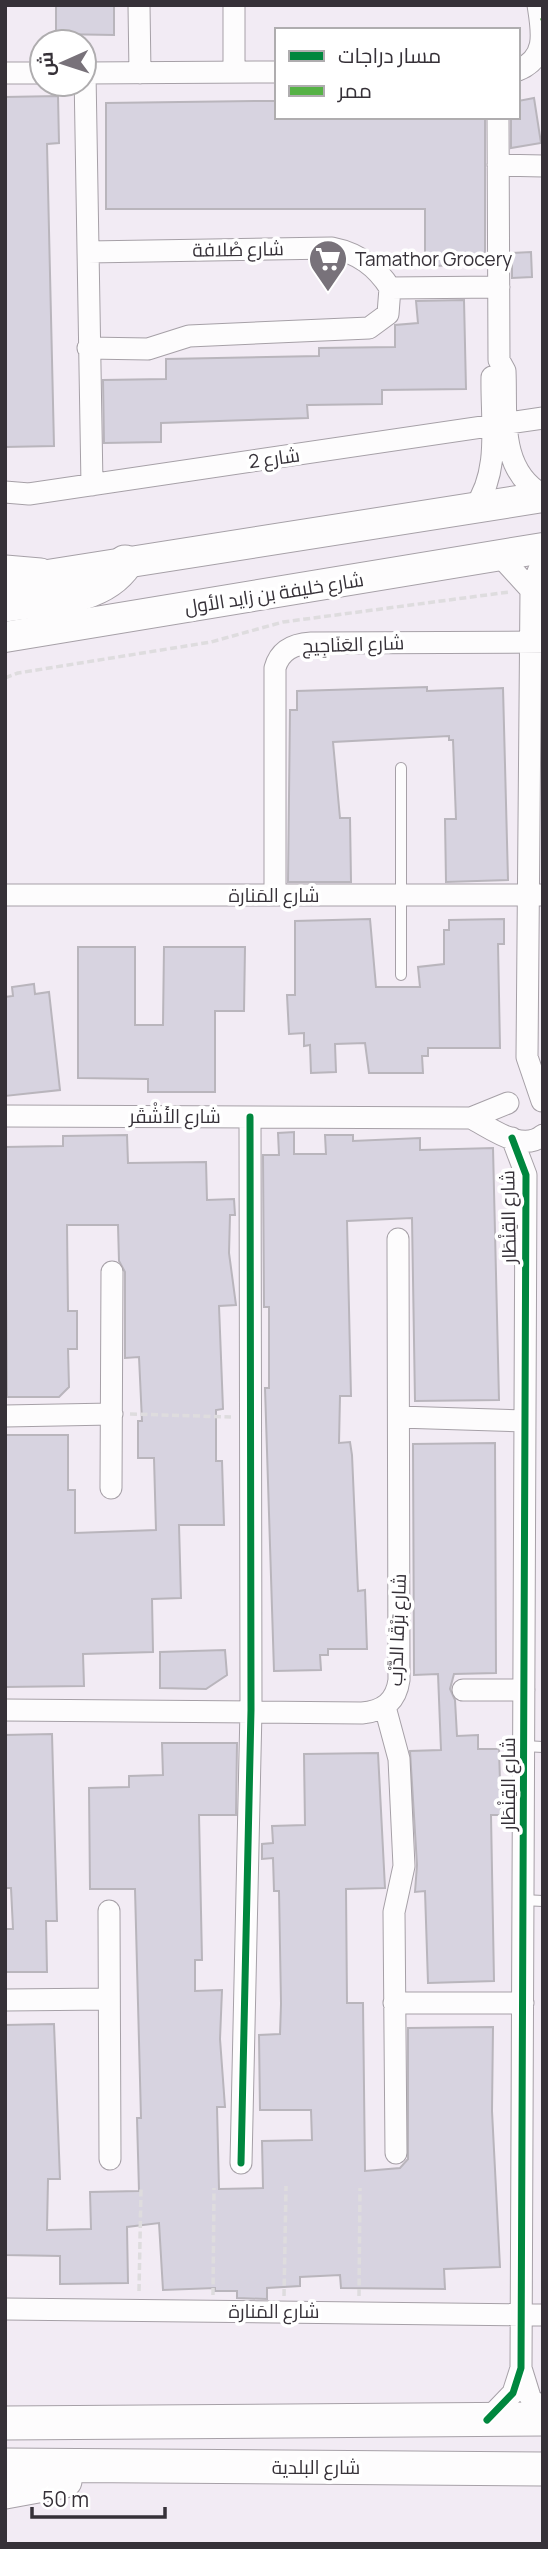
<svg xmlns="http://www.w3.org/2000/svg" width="548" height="2549" viewBox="0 0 548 2549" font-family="Manrope,Cairo,sans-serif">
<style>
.building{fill:#d7d3e0;stroke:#b9b5bc;stroke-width:2}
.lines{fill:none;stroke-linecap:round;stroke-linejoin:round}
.service-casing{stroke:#a6a0a7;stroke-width:12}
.minor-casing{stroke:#a6a0a7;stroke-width:23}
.secondary-casing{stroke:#a6a0a7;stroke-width:32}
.primary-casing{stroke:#a6a0a7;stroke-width:35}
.trunk-casing{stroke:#a6a0a7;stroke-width:37}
.path{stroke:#dedcde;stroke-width:3.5;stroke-dasharray:7 3.5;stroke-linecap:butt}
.service{stroke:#fdfcfd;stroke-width:10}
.minor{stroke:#fdfcfd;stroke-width:21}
.secondary{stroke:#fdfcfd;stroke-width:30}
.primary{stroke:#fdfcfd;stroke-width:33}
.trunk{stroke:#fdfcfd;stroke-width:35}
.quiet{stroke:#56b246;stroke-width:5;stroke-dasharray:10 5;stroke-linecap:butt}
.cycleway-casing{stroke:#fff;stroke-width:11}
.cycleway{stroke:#00873e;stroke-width:7}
.labels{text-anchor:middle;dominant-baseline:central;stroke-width:7;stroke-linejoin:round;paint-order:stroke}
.street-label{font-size:19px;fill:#363138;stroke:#fff}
.poi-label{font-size:19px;fill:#363138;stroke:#fff;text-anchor:start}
</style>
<rect width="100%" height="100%" fill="#f2ebf4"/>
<path class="building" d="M56 5H114V35L56 34Z
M58 96 59 143 47 144 54 446 5 447V97Z
M534 98 541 143 511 148V117H518V101Z
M254 101H277V117H485V251L482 265 425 266V209H106V103Z
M531 252 532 277 512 278V253Z
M464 300 466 389 382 390V404L307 405 308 418 161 423V442L104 443 103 380 166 379V359L319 356V348L395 347V325L418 323 416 301Z
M427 687V691L503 688 508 880 446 882 445 819H456L453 740H449V736L333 742 340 818H350L351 882H288L290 710H297V691Z
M370 919 376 987H420L418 967 444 964V930H449V920L504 919V944H498L500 1048H428V1056H422L423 1073H369L365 1043 335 1044 336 1072 311 1073 310 1045 304 1046V1033L289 1034 287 995H295V921Z
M78 947H135V1025H163L164 947H245L244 1011H215V1092H148V1079L78 1078Z
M34 984 35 994 49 992 60 1090 5 1096V997L13 996 12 987Z
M294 1132V1154H326L325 1135H353V1141L420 1138V1150L493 1148 499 1400 415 1401 412 1218 347 1221 351 1396H340L339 1443 350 1442 352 1455 358 1591 365 1590 367 1649H328V1655H320L321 1670 274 1671 265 1388H269V1307H264L263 1155H279L278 1133Z
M127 1135 128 1163 206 1162 207 1200 234 1199 235 1215H230L229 1253 236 1305 219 1306 223 1409 216 1410V1461H222L224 1525H179L181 1598 152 1599 153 1652 83 1654 84 1686 5 1687V1435H68V1490H75V1533L156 1530 154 1458H138V1421H142L139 1357 125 1358V1272L119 1261 118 1225H67L68 1311H77V1349H68L69 1387 59 1397H7L5 1147 63 1146V1136Z
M495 1443 496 1673 454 1674 450 1689 455 1700 457 1736 478 1735V1749H499L501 1815H491L494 1981 428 1983 425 1891 415 1892 417 1865 410 1751 441 1750 438 1674 414 1675 413 1444Z
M225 1650 227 1675 206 1689 160 1688V1652Z
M52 1734 57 1921H46L47 1972H5V1929H13L11 1888H5V1735Z
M162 1743H237L236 1815H199L202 1960H195V1991L222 1990 220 2039 225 2107H217L219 2189 263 2188 262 2141 312 2140 311 2110H260L259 2035 280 2034 281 2004 279 1891H274L273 1858 262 1859V1844L273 1843 272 1826 305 1825 304 1754 378 1753 385 1888 346 1889 347 2003H363L365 2171 400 2168 408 2159V2028L493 2027 492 2111 500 2267 444 2269 445 2289 341 2288 340 2275 300 2277V2286L267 2288V2299L237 2298V2291H215V2288L163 2290 159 2223 127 2227 128 2283 60 2284V2256L5 2255V2025L54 2024 60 2179H48L47 2230 91 2229 90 2192 139 2191 137 2118H141L135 1889H90L89 1788 129 1787V1776L163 1775Z"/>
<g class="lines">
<defs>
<path id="service" d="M401 768V975
M524 1746 543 1747
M523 1900 543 1901"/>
<path id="minor" d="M139 5 140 73
M234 5V72
M518 70C548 58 542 31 538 5
M5 73H42
M84 73 277 72
M85 73 92 485
M498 117 499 360 505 371C507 415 498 470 543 495
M498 165 543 166
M88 252 332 248C358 253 376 266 390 288
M390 288 499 287
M88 348 148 349 189 336 369 328 388 314 390 288
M5 492 29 494 543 418
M474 508C501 472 491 420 492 377
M500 556 531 590
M5 895H541
M275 895V668C280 650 294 644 311 643L543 642
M542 1101 527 1057 531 590 543 559
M5 1116 471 1118 508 1103
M471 1118C491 1128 522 1153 543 1135
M5 1416 112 1414
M399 1417 525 1421
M111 1488 112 1272
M463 1690H524
M385 1707 399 1759 404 1866 394 1912 396 2153
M5 1710 362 1713C383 1711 396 1702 399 1680L398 1239
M109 1911 110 2159
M5 2000 109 1999
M394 2003H523
M241 2163 251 1710 250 1117
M5 2309 543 2315
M521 2368 530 2397 543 2413
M487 2420 513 2393 521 2368 526 1175 512 1138"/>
<path id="secondary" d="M16 580 543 497
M5 637 543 548"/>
<path id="primary" d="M5 2423 543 2419
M5 2465 543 2469
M5 2492 65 2481"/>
<path id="trunk" d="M5 573 40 576
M5 604C45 598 100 600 125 563"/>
</defs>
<use href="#service" class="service-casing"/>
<use href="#minor" class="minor-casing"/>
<use href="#secondary" class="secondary-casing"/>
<use href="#primary" class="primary-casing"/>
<use href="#trunk" class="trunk-casing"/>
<path class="path" d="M5 678 18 673 211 642 283 622 509 592
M130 1414 231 1417
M139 2291 141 2189
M213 2295 214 2188
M284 2296 286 2186
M359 2296 360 2188"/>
<use href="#service" class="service"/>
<use href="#minor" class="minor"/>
<use href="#secondary" class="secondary"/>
<use href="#primary" class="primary"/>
<use href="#trunk" class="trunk"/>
<path class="quiet" d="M541 21 543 20"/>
<defs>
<path id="cycleway" d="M241 2163 251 1710 250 1117
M487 2420 513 2393 521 2368 526 1175 512 1138"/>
</defs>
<use href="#cycleway" class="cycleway-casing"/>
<use href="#cycleway" class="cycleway"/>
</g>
<defs>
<symbol id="supermarket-pin" viewBox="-11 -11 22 30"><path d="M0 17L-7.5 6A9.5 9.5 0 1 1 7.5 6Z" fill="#78727a" stroke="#fff"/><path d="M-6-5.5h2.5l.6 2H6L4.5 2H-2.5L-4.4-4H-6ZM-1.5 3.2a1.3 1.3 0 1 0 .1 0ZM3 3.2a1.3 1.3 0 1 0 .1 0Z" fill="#fff"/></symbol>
</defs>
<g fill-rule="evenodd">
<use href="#supermarket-pin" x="306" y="237" width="44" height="60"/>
</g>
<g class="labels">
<g class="street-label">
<text transform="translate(238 249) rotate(-1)">شارع صْلافة</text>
<text transform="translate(274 458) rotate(-8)">شارع 2</text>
<text transform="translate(274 593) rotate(-9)">شارع خليفة بن زايد الأول</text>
<text transform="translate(353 644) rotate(-2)">شارع العَنَاجِيج</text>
<text x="274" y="895">شارع المَنارة</text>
<text x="175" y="1116">شارع الأَشْقَر</text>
<text transform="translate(508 1217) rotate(-91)">شارع القِنْطَار</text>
<text transform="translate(397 1630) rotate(-88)">شارع بَرْقَا الدَّرْب</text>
<text transform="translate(508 1784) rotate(-90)">شارع القِنْطَار</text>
<text x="274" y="2311">شارع المَنارة</text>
<text x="316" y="2467">شارع البلدية</text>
</g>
<g class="poi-label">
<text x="355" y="259">Tamathor Grocery</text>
</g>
</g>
<rect width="548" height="2549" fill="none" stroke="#363138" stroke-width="14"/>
<rect x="275" y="28" width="245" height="91" fill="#ffffff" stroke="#afadaf" stroke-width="2"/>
<rect x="289" y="51" width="35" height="10" fill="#00873e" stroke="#afadaf" stroke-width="2"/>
<text x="338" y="63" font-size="21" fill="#363138">مسار دراجات</text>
<rect x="289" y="86" width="35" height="10" fill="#56b246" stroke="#afadaf" stroke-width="2"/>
<text x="338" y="98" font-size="21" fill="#363138">ممر</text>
<g transform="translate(63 63) rotate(267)"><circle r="33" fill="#ffffff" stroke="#afadaf" stroke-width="2"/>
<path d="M0-5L12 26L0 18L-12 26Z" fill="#78727a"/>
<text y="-10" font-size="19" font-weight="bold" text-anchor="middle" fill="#363138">ش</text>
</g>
<path d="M32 2507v10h133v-10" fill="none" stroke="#363138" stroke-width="3.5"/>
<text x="42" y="2507" font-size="21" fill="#363138" stroke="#ffffff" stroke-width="5" paint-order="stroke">50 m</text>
</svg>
